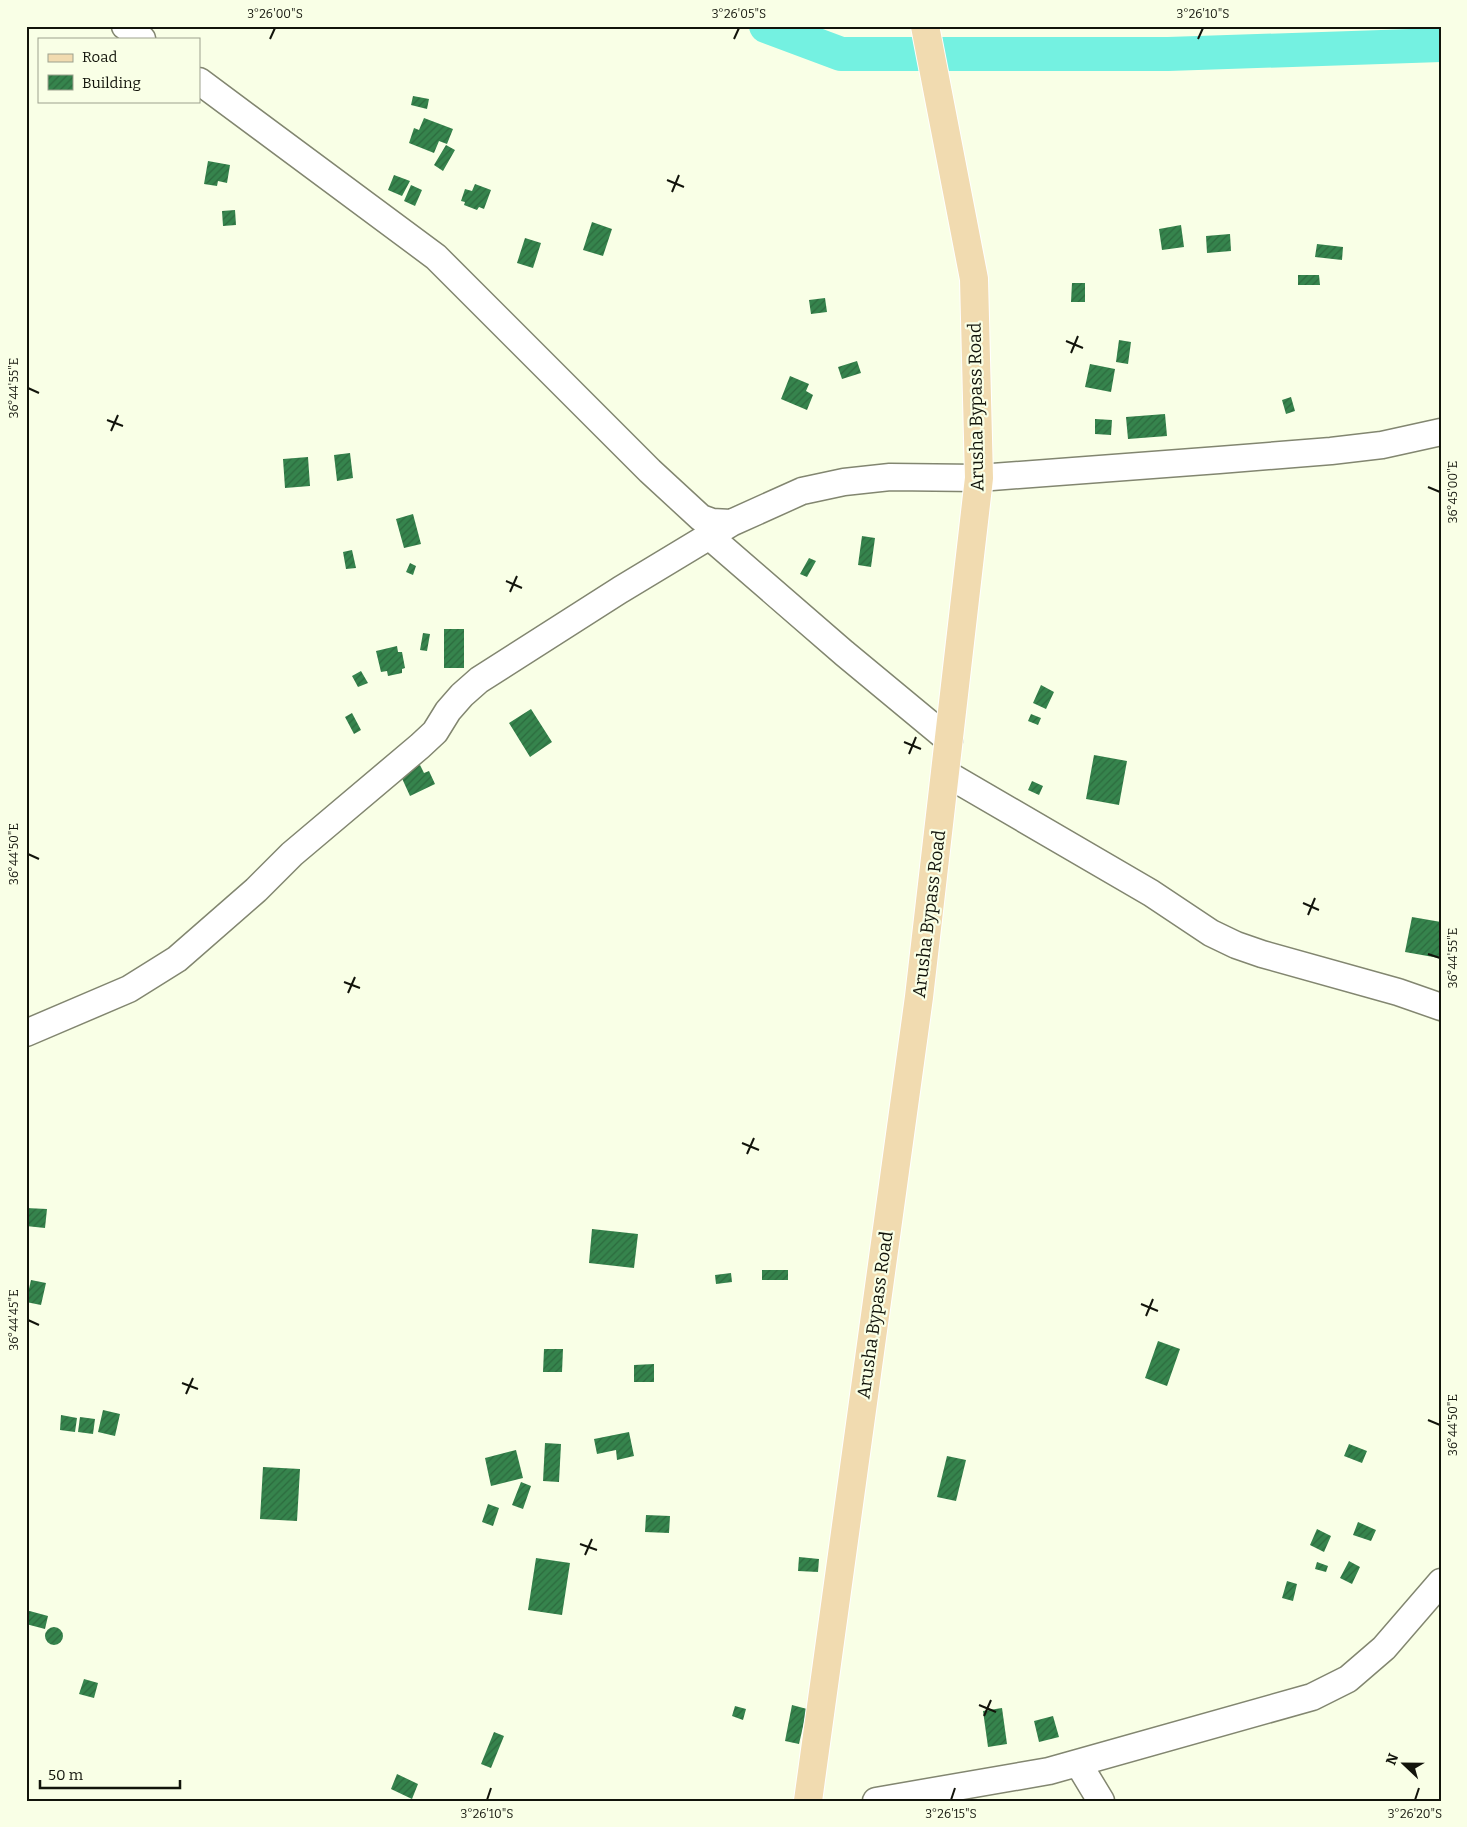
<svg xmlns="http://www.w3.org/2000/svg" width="1467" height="1827" viewBox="0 0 1467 1827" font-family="Bitter,serif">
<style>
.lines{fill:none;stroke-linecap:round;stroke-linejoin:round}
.river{stroke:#74f1e1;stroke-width:34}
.building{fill:url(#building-hatch)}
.minor-casing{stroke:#828670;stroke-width:29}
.major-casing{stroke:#fff;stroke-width:30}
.minor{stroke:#fff;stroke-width:26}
.major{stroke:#f1dbb0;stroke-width:28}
.ticks{fill:none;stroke:#12140b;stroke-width:2}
.labels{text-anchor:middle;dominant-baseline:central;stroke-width:4.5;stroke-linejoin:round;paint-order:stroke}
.street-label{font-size:18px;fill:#12140b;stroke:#f9ffe6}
.neatline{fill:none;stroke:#12140b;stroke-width:2}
.ticks-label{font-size:12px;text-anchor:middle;fill:#12140b}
</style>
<defs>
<pattern id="building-hatch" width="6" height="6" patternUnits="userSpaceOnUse" patternTransform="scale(1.25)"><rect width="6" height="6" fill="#36844d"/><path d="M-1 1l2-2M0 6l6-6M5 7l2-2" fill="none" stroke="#2c6b3e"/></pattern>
</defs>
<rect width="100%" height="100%" fill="#f9ffe6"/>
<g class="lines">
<path class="river" d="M766 26 841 54H1168L1441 45"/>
</g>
<path class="building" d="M413 96 429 99 427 109 411 105Z
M424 118 453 129 447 144 439 141 434 153 409 143 414 128 419 130Z
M446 145 455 150 443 171 434 165Z
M208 161 230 165 227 183 218 181 217 186 204 184Z
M394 175 410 181 402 196 388 190Z
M475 184 491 190 484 209 479 207 477 210 464 205 465 202 461 201 465 189 472 191Z
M411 185 422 190 415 206 404 201Z
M235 210 236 225 223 226 222 211Z
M592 222 612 229 603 256 583 250Z
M1181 225 1184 247 1162 250 1159 229Z
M1230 234 1231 251 1207 253 1206 236Z
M525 238 541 243 533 268 517 263Z
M1317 244 1343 247 1342 260 1315 257Z
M1298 275H1319L1320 285H1298Z
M1072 283H1085V302H1071Z
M825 298 827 312 811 314 809 300Z
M1119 340 1131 342 1128 364 1116 362Z
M857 361 861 373 842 379 838 367Z
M1090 364 1115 369 1111 392 1085 387Z
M790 376 809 384 806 391 813 395 807 410 781 399Z
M1291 397 1295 411 1286 414 1282 400Z
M1165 414 1167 436 1128 439 1126 417Z
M1095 419 1112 420 1111 435 1095 434Z
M350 453 353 478 337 481 334 455Z
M308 457 310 486 285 488 283 459Z
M413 514 421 544 404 548 396 519Z
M862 536 875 538 871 567 858 565Z
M352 550 356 568 346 569 343 552Z
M809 558 816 561 807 577 800 574Z
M410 563 416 566 413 575 406 572Z
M444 629H464V668H444Z
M423 633 430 634 427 651 420 650Z
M397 646 398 652H402L405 668 402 669V673L388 676 387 671 381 672 376 651Z
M361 671 368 683 358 687 352 676Z
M1041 685 1054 692 1046 709 1033 703Z
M531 709 552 742 530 757 509 723Z
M352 713 361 730 354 734 345 717Z
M1031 714 1041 718 1038 725 1028 721Z
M1094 755 1127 761 1119 805 1086 799Z
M420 765 424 773 429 771 435 784 410 796 400 774Z
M1032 781 1043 786 1039 795 1028 790Z
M1412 917 1441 922V949L1439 958 1405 952Z
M26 1208 47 1209 45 1228 26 1226Z
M592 1229 638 1234 634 1268 589 1263Z
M762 1270H788V1280H762Z
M731 1273 732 1282 716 1284 715 1275Z
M31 1280 46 1283 41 1305 26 1302Z
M1158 1341 1180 1349 1167 1386 1145 1378Z
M544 1349H563L562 1372H543Z
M654 1364V1382H634V1365Z
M103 1410 120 1414 115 1436 98 1432Z
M61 1415 77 1418 75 1432 60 1430Z
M80 1417 95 1419 93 1434 78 1432Z
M629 1432 634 1456 617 1460 616 1450 597 1454 594 1439Z
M545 1443 561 1444 559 1482 543 1481Z
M1349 1444 1367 1451 1362 1463 1344 1456Z
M516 1450 523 1478 491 1486 485 1458Z
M947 1456 966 1460 956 1501 937 1497Z
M263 1467 300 1469 297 1521 260 1519Z
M521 1482 531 1486 523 1509 512 1505Z
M488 1504 499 1508 493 1526 482 1522Z
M646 1515 670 1516 669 1533 645 1532Z
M1358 1522 1376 1530 1371 1541 1353 1535Z
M1317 1529 1331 1536 1324 1552 1310 1545Z
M799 1557 819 1559 818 1572 798 1571Z
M536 1558 570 1563 562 1615 528 1610Z
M1349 1561 1360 1567 1352 1584 1340 1578Z
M1317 1562 1328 1566 1326 1572 1315 1569Z
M1287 1581 1297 1584 1293 1601 1282 1598Z
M26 1610 48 1616 45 1629 26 1624Z
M45 1636a9 9 0 1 1 18 0a9 9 0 1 1-18 0Z
M84 1679 98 1683 94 1698 79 1694Z
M792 1705 807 1709 799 1744 785 1741Z
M735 1706 746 1709 743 1720 732 1716Z
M1002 1708 1007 1744 988 1747 983 1711Z
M1053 1716 1059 1737 1039 1742 1034 1721Z
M494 1732 504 1736 491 1768 481 1764Z
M397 1774 418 1784 412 1799 391 1789Z"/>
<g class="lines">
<defs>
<path id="minor" d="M125 26 142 39
M199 81 436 257 650 471 701 518 712 522 731 523 802 491 844 482 890 477 979 478 1219 460 1331 451 1382 445 1441 432
M709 536 844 653 949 740
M945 773 1151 893 1211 933 1236 945 1262 954 1398 992 1441 1007
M26 1033 129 989 177 959 256 890 292 854 420 746 435 732 448 711 462 695 479 680 620 590 731 523
M1078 1763 1101 1801
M876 1801 1049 1771 1312 1697 1348 1679 1384 1648 1441 1582"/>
<path id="major" d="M808 1801 919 997 979 478 974 279 925 26"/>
</defs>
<use href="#minor" class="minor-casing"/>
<use href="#major" class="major-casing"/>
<use href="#minor" class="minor"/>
<use href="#major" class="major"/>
</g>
<path class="ticks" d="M270 39 275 28M734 39 739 28M1198 39 1203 28M667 180 684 187M672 192 679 175M1066 341 1083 348M1071 353 1078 336M28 388 39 393M107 420 123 426M111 431 118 415M1428 487 1440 492M506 581 522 588M510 592 517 576M904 742 921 749M909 754 916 737M28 854 39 859M1303 903 1319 910M1308 915 1315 898M1428 954 1440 958M344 982 360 988M348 993 355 977M742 1143 759 1150M747 1154 754 1138M1141 1304 1158 1311M1146 1316 1153 1299M28 1320 39 1325M182 1383 198 1389M186 1394 193 1378M1428 1420 1440 1425M580 1544 597 1550M585 1555 592 1539M979 1705 996 1712M984 1716 991 1700M487 1800 491 1788M951 1800 955 1788M1415 1800 1419 1788"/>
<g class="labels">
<g class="street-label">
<text transform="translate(976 407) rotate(-91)">Arusha Bypass Road</text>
<text transform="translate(929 914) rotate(-83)">Arusha Bypass Road</text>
<text transform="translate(875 1315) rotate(-82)">Arusha Bypass Road</text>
</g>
</g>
<rect width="1467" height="1827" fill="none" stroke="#f9ffe6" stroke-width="55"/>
<rect x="38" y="38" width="162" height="65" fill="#f9ffe6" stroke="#9da18e"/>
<rect x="48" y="54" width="25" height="8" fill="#f1dbb0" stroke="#9da18e"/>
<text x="82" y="62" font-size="15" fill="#12140b">Road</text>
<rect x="48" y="75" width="25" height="15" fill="url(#building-hatch)" stroke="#9da18e"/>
<text x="82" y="88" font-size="15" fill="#12140b">Building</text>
<g transform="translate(1404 1764) rotate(292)" stroke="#f9ffe6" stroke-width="4" paint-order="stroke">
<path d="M0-4L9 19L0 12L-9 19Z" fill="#12140b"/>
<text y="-8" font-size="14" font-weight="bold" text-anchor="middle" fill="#12140b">N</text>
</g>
<path d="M40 1780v8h140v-8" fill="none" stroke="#12140b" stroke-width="2.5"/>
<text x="48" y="1780" font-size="15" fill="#12140b" stroke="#f9ffe6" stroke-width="4" paint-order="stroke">50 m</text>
<rect x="28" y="28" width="1412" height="1772" class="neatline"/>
<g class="ticks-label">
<text x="275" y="18">3°26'00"S</text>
<text x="739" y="18">3°26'05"S</text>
<text x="1203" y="18">3°26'10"S</text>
<text transform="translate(14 388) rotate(-90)" y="4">36°44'55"E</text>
<text transform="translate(1453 492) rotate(-90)" y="4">36°45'00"E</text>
<text transform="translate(14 854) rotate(-90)" y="4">36°44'50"E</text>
<text transform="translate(1453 958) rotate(-90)" y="4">36°44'55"E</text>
<text transform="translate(14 1320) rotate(-90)" y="4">36°44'45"E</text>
<text transform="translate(1453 1425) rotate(-90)" y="4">36°44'50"E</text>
<text x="487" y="1818">3°26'10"S</text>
<text x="951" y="1818">3°26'15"S</text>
<text x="1415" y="1818">3°26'20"S</text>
</g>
</svg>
